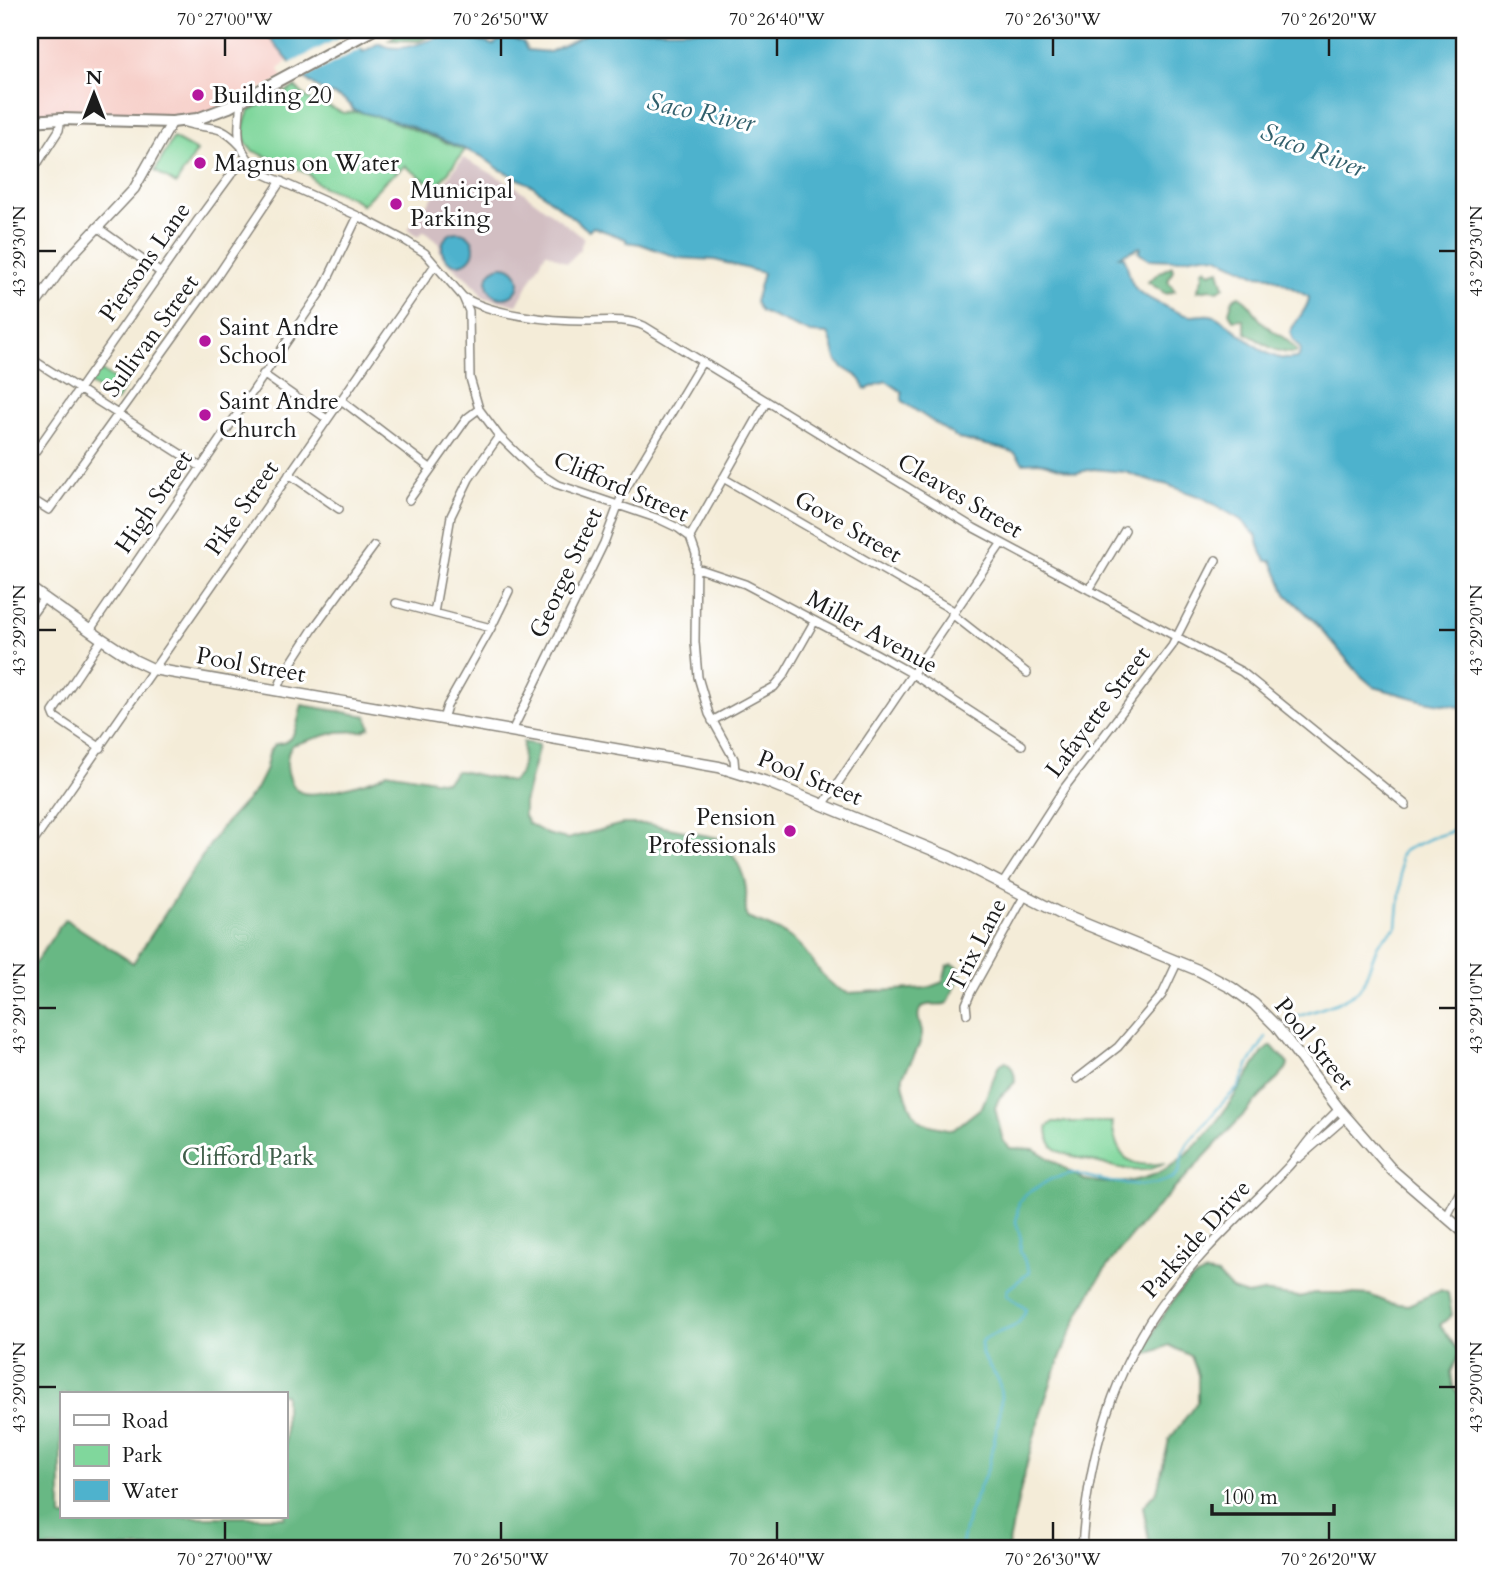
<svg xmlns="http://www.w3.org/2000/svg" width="1495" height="1578" viewBox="0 0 1495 1578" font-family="Cardo,serif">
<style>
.built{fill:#f7d0ca}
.industrial{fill:#d2bec2}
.green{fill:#80d79c;stroke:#4e7a5c;stroke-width:2}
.forest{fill:#68b884;stroke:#426a50;stroke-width:2;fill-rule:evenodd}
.water{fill:#4eb2cd;stroke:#356774;stroke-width:2;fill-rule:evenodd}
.pier{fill:#f4ecd8}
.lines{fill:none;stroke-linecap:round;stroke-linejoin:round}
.stream{stroke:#4eb2cd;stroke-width:2.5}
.minor-casing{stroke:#88847a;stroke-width:10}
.tertiary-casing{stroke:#88847a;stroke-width:12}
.secondary-casing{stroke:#88847a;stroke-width:13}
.primary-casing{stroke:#88847a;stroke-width:14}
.minor{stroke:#fff;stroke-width:7}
.tertiary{stroke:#fff;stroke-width:9}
.secondary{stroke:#fff;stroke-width:10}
.primary{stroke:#fff;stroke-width:10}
.ticks{fill:none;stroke:#1c1c1c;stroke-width:2.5}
.poi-dot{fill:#b5179e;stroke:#fff;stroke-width:2.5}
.labels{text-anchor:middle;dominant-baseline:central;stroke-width:6;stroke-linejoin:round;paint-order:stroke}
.poi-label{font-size:24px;fill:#1c1c1c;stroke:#fff;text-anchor:start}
.street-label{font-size:24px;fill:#1c1c1c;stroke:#fff}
.park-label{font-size:24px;fill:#3f5d49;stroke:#fff}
.water-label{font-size:26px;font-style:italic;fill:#32606c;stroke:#fff}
.neatline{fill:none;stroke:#1c1c1c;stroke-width:2.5}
.ticks-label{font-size:18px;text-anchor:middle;fill:#1c1c1c}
</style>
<rect width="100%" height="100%" fill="#fff"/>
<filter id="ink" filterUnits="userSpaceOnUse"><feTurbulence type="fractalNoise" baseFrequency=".0143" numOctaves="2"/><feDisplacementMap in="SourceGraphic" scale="14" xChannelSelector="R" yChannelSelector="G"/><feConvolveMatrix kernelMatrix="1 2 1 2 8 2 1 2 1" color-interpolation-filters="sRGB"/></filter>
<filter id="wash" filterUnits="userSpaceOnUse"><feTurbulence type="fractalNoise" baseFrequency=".00686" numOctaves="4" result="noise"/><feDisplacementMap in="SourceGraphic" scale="28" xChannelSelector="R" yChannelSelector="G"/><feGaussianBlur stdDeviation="1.57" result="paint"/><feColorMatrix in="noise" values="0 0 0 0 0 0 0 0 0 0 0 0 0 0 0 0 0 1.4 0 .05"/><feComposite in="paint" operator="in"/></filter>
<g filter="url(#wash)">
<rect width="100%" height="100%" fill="#f4ecd8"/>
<path class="built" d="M30 30H263L289 59 279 69 283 78 197 119 30 121Z"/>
<path class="industrial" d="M463 158 515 186 584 238 579 251 567 263 546 252 517 305 482 297 477 287 443 258 439 250 440 244 424 231 418 237 408 229Z"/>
<path class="green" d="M295 87 312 102 321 103 343 113 360 112 384 118 465 150 436 188 405 166 384 182 362 205C347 190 319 193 309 174L253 151C240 141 242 123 250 110Z
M173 138 197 151 176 184 155 171Z
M100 370 125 387 116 401 90 384Z
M1053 1122H1112C1116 1157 1128 1170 1165 1163 1155 1169 1145 1171 1133 1170 1124 1170 1066 1155 1058 1151 1050 1145 1047 1137 1047 1127Z"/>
<path class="forest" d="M401 30H443L419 41 389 40Z
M1172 266 1173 270 1168 281 1175 291 1166 294 1148 282 1160 272Z
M1206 268 1210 273 1219 270 1224 287 1218 291 1211 289 1197 291 1203 276 1202 271Z
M1239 296C1251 303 1253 311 1261 321 1272 333 1287 336 1296 350V353C1275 355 1263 342 1246 333L1243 319 1233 320 1229 312 1233 299Z
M302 705 367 716 370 727 363 731 337 732 292 745C287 753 286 763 288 772 290 780 294 791 303 793 315 797 378 781 387 772L446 782 456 771H460L511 782C525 775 522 756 523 742L539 745 524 803V816L528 823 547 834 567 839 622 824H649L718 838C732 850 744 870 746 889 747 899 744 908 747 918 760 923 776 928 788 936 813 951 817 982 848 993L927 988 943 982 947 966 952 964 957 966 962 971 948 1003C940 1007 928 1001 921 1008 914 1017 923 1026 922 1035 920 1049 909 1064 903 1076 902 1084 905 1091 907 1098 917 1127 926 1124 953 1130L982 1107 999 1065 1006 1061C1013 1066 1015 1074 1015 1082L999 1098 995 1108 1003 1141 1010 1148 1034 1149 1084 1180C1180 1200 1219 1118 1264 1051L1272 1046 1288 1064 1287 1068C1251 1107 1214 1146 1178 1185 1149 1216 1116 1249 1094 1287 1050 1361 1025 1464 1008 1548H30V970L65 919 133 963 220 829 255 791 265 771 270 750 276 744C297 744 297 721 302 705ZM285 1394V1517H61V1394Z
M1206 1273 1218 1275 1232 1290 1247 1295 1263 1292 1299 1297 1315 1293H1339L1370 1295 1389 1303 1408 1305 1441 1290 1448 1293 1452 1315 1440 1325 1460 1353 1451 1372 1453 1386 1460 1396 1465 1413V1548H1150L1143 1506 1157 1491 1169 1440 1198 1401V1375L1191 1356 1169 1345 1148 1354C1145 1340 1178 1290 1190 1281 1195 1277 1201 1275 1206 1273Z"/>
<path class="water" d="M263 30H351L363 52 379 43C399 58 439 34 461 30L469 32 478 40 493 45C501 36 513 37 524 43L527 50 550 52 594 30H1465V708L1424 701 1374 687 1360 675 1314 621 1286 594 1272 561H1267L1262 554 1256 535 1241 520 1203 498 1165 484 1150 481 1125 472 1093 469 1076 473 1040 462 1023 463 1015 453 1004 449 959 439 906 404 902 400V392L886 381 867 389 864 388C862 372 845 374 837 361 833 352 833 343 828 334L811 333 761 312 755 302 763 273 715 260 679 258 640 244 626 242V239L593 227 589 231 533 186 499 169 481 156 405 124 353 110C348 97 333 96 321 90 298 77 280 49 263 30ZM1140 247 1141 248 1138 252 1148 259 1174 260 1203 255 1218 257 1256 275 1270 276 1309 297C1309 308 1295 321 1290 332L1293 340 1300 348 1299 357C1269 369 1238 326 1214 316 1207 313 1199 316 1192 316 1181 316 1147 298 1138 291 1128 282 1129 267 1124 257L1119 256Z
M442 248a16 16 0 1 1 32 0a16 16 0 1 1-32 0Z
M487 282a16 16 0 1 1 32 0a16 16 0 1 1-32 0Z"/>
<path class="pier" d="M354 30 364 47 303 79 289 64Z"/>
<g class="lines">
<path class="stream" d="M1291 1019 1337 1003 1358 991 1363 984 1378 944 1397 926 1401 883 1400 857 1403 851 1429 839 1465 827
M961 1548 969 1513 988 1468 1000 1413 1001 1396 999 1381 982 1355 981 1342C997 1327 1018 1335 1026 1309L1006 1295 1008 1289 1030 1272 1020 1251 1021 1239 1016 1222 1019 1202 1024 1195 1051 1179 1072 1173 1110 1182 1141 1185 1158 1183 1173 1178 1179 1172 1183 1152 1188 1143 1225 1100 1238 1088 1250 1062 1266 1037"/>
</g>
</g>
<g filter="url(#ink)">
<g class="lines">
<defs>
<path id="minor" d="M241 100C238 136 233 150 264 174L358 216 406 241 425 253 463 297 469 311 470 378 479 409 499 436 534 470 556 484 659 519 678 528 690 537 696 554 695 642 698 677 709 714 734 759 735 771
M185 123C211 131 217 121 240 145
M30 175 59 130 61 119
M97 227 161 273
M463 297C492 315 550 321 585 321 604 321 626 318 644 326L974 528 1242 672 1406 805
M30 358 201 467
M263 374 327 419
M341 400 430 468
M35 452 197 221 233 172 247 159
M289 474 339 509
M723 478 954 611
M30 498 49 510 216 278 281 181
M409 500 467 418 479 409
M690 537 767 401
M697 568 745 584 877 654 911 673 1022 745
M1089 590 1125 530
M396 603 491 628
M434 613 451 516 469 479 499 436
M952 614 1027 673
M30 617 44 598
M90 630 324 287 358 216
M277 691 284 674 313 629 374 546
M443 719 447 706 491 628 509 591
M712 721 774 687 784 675 814 622
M512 731 604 543 622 495 702 362
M101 748 55 717 53 712 102 639
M823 805 1001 544
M30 847 435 265
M1003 883 1065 787 1172 646 1216 560
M967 1014 966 1004 971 992 1025 895
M1077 1079 1118 1047 1162 995 1177 963
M1299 1158 1346 1117
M1446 1218 1465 1182
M1082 1548C1087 1459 1114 1365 1169 1294 1203 1249 1247 1210 1286 1169 1295 1160 1301 1150 1309 1140 1318 1129 1329 1119 1339 1109"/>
<path id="tertiary" d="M30 312 69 258 134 189 172 122"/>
<path id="secondary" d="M30 588 102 639 134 660 153 669 719 767 767 782 950 857 1061 914 1200 971 1232 988 1254 1004 1277 1027 1339 1109 1392 1170 1465 1233"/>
<path id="primary" d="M30 121 61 119 172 122 197 119 229 107 372 30"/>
</defs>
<use href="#minor" class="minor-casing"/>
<use href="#tertiary" class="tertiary-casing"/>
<use href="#secondary" class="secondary-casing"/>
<use href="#primary" class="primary-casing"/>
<use href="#minor" class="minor"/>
<use href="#tertiary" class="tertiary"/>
<use href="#secondary" class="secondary"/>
<use href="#primary" class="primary"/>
</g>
</g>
<path class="ticks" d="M225 38V56M501 38V56M777 38V56M1053 38V56M1329 38V56M38 251H56M1439 251H1456M38 630H56M1439 630H1456M38 1008H56M1439 1008H1456M38 1387H56M1439 1387H1456M225 1522V1540M501 1522V1540M777 1522V1540M1053 1522V1540M1329 1522V1540"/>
<g class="poi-dot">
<circle cx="198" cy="95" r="7"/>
<circle cx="200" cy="163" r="7"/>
<circle cx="396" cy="204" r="7"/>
<circle cx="205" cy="341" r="7"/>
<circle cx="205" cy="415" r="7"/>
<circle cx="790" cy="831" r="7"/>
</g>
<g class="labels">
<g class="poi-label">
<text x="212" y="95">Building 20</text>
<text x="214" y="163">Magnus on Water</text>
<text x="410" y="190">Municipal<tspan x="410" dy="28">Parking</tspan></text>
<text x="219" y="327">Saint Andre<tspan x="219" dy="28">School</tspan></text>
<text x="219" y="401">Saint Andre<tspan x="219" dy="28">Church</tspan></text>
<text x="776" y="817" text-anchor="end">Pension<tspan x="776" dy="28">Professionals</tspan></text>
</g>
<g class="street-label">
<text transform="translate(145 262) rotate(-55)">Piersons Lane</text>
<text transform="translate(151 336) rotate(-54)">Sullivan Street</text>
<text transform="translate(621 487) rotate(23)">Clifford Street</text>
<text transform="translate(960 496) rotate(31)">Cleaves Street</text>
<text transform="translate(154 502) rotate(-56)">High Street</text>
<text transform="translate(242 508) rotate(-55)">Pike Street</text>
<text transform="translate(848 527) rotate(30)">Gove Street</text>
<text transform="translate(566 573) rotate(-65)">George Street</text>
<text transform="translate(872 632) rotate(29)">Miller Avenue</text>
<text transform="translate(251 665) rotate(10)">Pool Street</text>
<text transform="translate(1098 712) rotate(-53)">Lafayette Street</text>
<text transform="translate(810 778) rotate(22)">Pool Street</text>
<text transform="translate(977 945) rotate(-63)">Trix Lane</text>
<text transform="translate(1314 1044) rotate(51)">Pool Street</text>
<text transform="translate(1196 1239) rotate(-48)">Parkside Drive</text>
</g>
<g class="park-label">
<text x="248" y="1157">Clifford Park</text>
</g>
<g class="water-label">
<text transform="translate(701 112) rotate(12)">Saco River</text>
<text transform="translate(1313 150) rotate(21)">Saco River</text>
</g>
</g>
<rect width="1495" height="1578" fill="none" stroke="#fff" stroke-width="77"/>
<rect x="60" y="1392" width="228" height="126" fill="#ffffff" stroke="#a4a4a4" stroke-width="2"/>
<rect x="74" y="1415" width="35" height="10" fill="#ffffff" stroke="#a4a4a4" stroke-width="2"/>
<text x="122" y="1428" font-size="21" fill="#1c1c1c">Road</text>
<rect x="74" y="1445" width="35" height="21" fill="#80d79c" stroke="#a4a4a4" stroke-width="2"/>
<text x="122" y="1462" font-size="21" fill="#1c1c1c">Park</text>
<rect x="74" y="1480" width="35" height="21" fill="#4eb2cd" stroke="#a4a4a4" stroke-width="2"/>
<text x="122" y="1498" font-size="21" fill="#1c1c1c">Water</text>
<g transform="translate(94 94)" stroke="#ffffff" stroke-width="5" paint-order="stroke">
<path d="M0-5L12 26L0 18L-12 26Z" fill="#1c1c1c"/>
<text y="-10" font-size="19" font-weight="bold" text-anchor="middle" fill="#1c1c1c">N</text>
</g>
<path d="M1212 1504v10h122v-10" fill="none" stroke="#1c1c1c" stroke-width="3.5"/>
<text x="1222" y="1504" font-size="21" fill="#1c1c1c" stroke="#ffffff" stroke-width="5" paint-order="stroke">100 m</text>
<rect x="38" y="38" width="1418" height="1502" class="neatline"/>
<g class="ticks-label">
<text x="225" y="25">70°27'00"W</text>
<text x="501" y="25">70°26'50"W</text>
<text x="777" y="25">70°26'40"W</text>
<text x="1053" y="25">70°26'30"W</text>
<text x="1329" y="25">70°26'20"W</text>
<text transform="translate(19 251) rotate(-90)" y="6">43°29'30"N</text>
<text transform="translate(1476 251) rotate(-90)" y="6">43°29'30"N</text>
<text transform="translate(19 630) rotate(-90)" y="6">43°29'20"N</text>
<text transform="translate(1476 630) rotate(-90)" y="6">43°29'20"N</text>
<text transform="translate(19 1008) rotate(-90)" y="6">43°29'10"N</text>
<text transform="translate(1476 1008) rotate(-90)" y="6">43°29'10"N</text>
<text transform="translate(19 1387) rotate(-90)" y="6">43°29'00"N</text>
<text transform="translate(1476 1387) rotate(-90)" y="6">43°29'00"N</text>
<text x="225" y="1565">70°27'00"W</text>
<text x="501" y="1565">70°26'50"W</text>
<text x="777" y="1565">70°26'40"W</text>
<text x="1053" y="1565">70°26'30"W</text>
<text x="1329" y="1565">70°26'20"W</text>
</g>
</svg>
